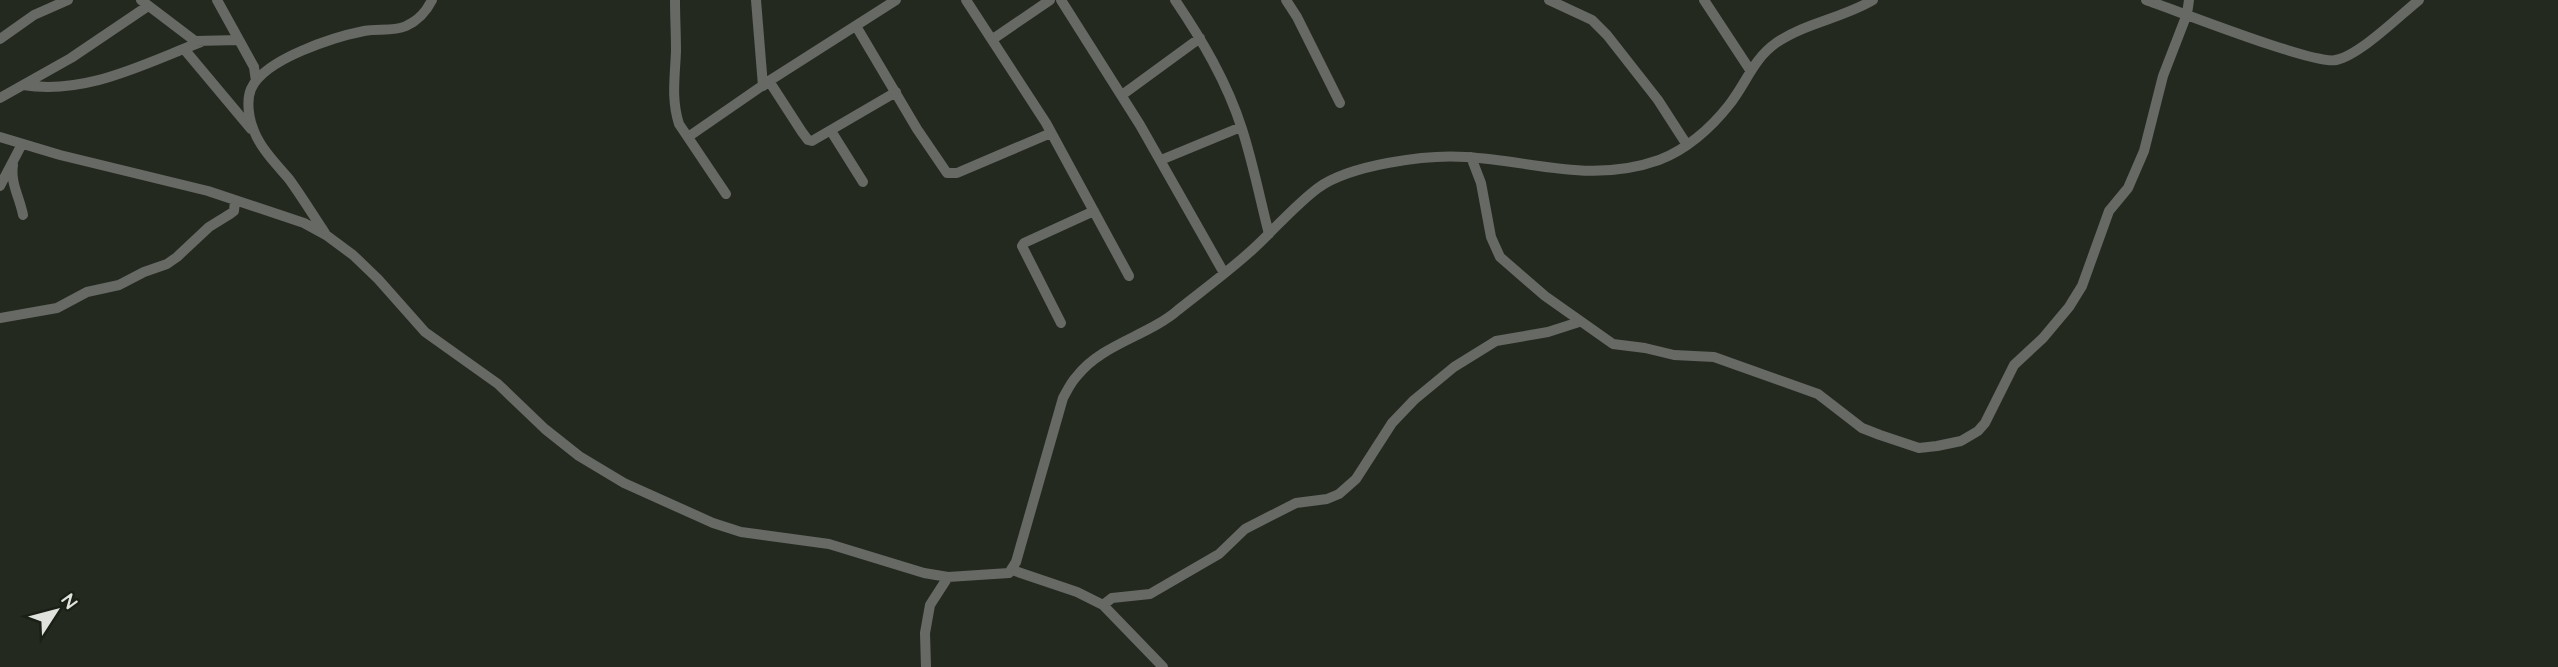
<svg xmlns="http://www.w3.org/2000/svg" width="2558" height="667" viewBox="0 0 2558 667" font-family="Quicksand,sans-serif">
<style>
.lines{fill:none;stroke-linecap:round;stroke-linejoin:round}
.minor{stroke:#666964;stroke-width:10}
</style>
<rect width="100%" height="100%" fill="#24291f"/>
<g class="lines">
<path class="minor" d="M141 0 195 41 239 40
M217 0 254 67 256 81
M675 0C675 17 676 34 676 51 675 77 671 99 679 124L726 194
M756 0 763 86
M966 0 1046 123 1129 276
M1061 0 1140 125 1224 273
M1175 0C1202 40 1227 82 1242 129 1253 163 1260 199 1269 234
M1286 0 1297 17 1340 103
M1549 0 1592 20 1607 35 1658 100 1687 145
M1704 0 1750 70
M2146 0C2178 11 2314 65 2336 60 2360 55 2399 16 2419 0
M856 26 917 129 947 173H957L1051 133
M0 39 34 15 68 0
M993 39 1050 0
M184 49 251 129
M769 81 802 132 808 140 812 141 896 92
M23 85C87 95 143 64 201 42
M1122 95 1200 38
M0 98 71 58 148 6
M831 131 863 182
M0 137 60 155 208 191 304 223 326 235 353 255 378 279 425 332 498 384 545 429 579 456 624 483 713 523 741 532 829 544 924 573 948 577 1009 573 1016 562 1063 398C1067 391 1071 382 1077 376 1102 344 1148 336 1178 310 1203 290 1229 271 1252 250 1274 230 1294 206 1318 188 1349 165 1427 154 1466 157 1534 161 1591 184 1659 160 1686 150 1711 128 1729 105 1746 84 1753 59 1776 43 1805 23 1843 18 1873 0
M688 137 769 81 896 0
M1471 157 1481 183 1491 237 1500 257 1545 296 1613 344 1645 348 1674 355 1714 357 1818 394 1862 428 1880 435 1919 448 1937 446 1961 441 1978 431 1985 423 2014 365 2043 338 2069 307 2082 286 2109 211 2128 188 2144 151 2163 76 2187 14 2189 0
M1161 160 1241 127
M13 165C10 183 20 198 23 215
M0 186 22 144
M325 233C313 215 302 197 289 179 277 165 261 149 254 131 249 120 246 101 251 89 264 59 334 37 364 31 378 28 392 32 406 26 419 20 426 12 432 0
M0 318 57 308 87 292 119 285 144 272 167 264 177 257 209 227 230 214 234 211 235 200
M1061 323 1022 246 1024 243 1094 211
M1012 570 1077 592 1103 605 1163 667
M1103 605 1112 598 1150 594 1219 554 1245 529 1296 503 1327 499 1339 494 1356 479 1392 423 1414 400 1454 367 1496 341 1548 332 1579 322
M926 667 925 633 930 605 948 577"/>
</g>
<g transform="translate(56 611) rotate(54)" stroke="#1b2016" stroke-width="5" paint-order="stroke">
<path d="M0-5L12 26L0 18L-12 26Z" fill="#e0e3dd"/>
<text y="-10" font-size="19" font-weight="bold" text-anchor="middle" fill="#e0e3dd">N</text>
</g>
</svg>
